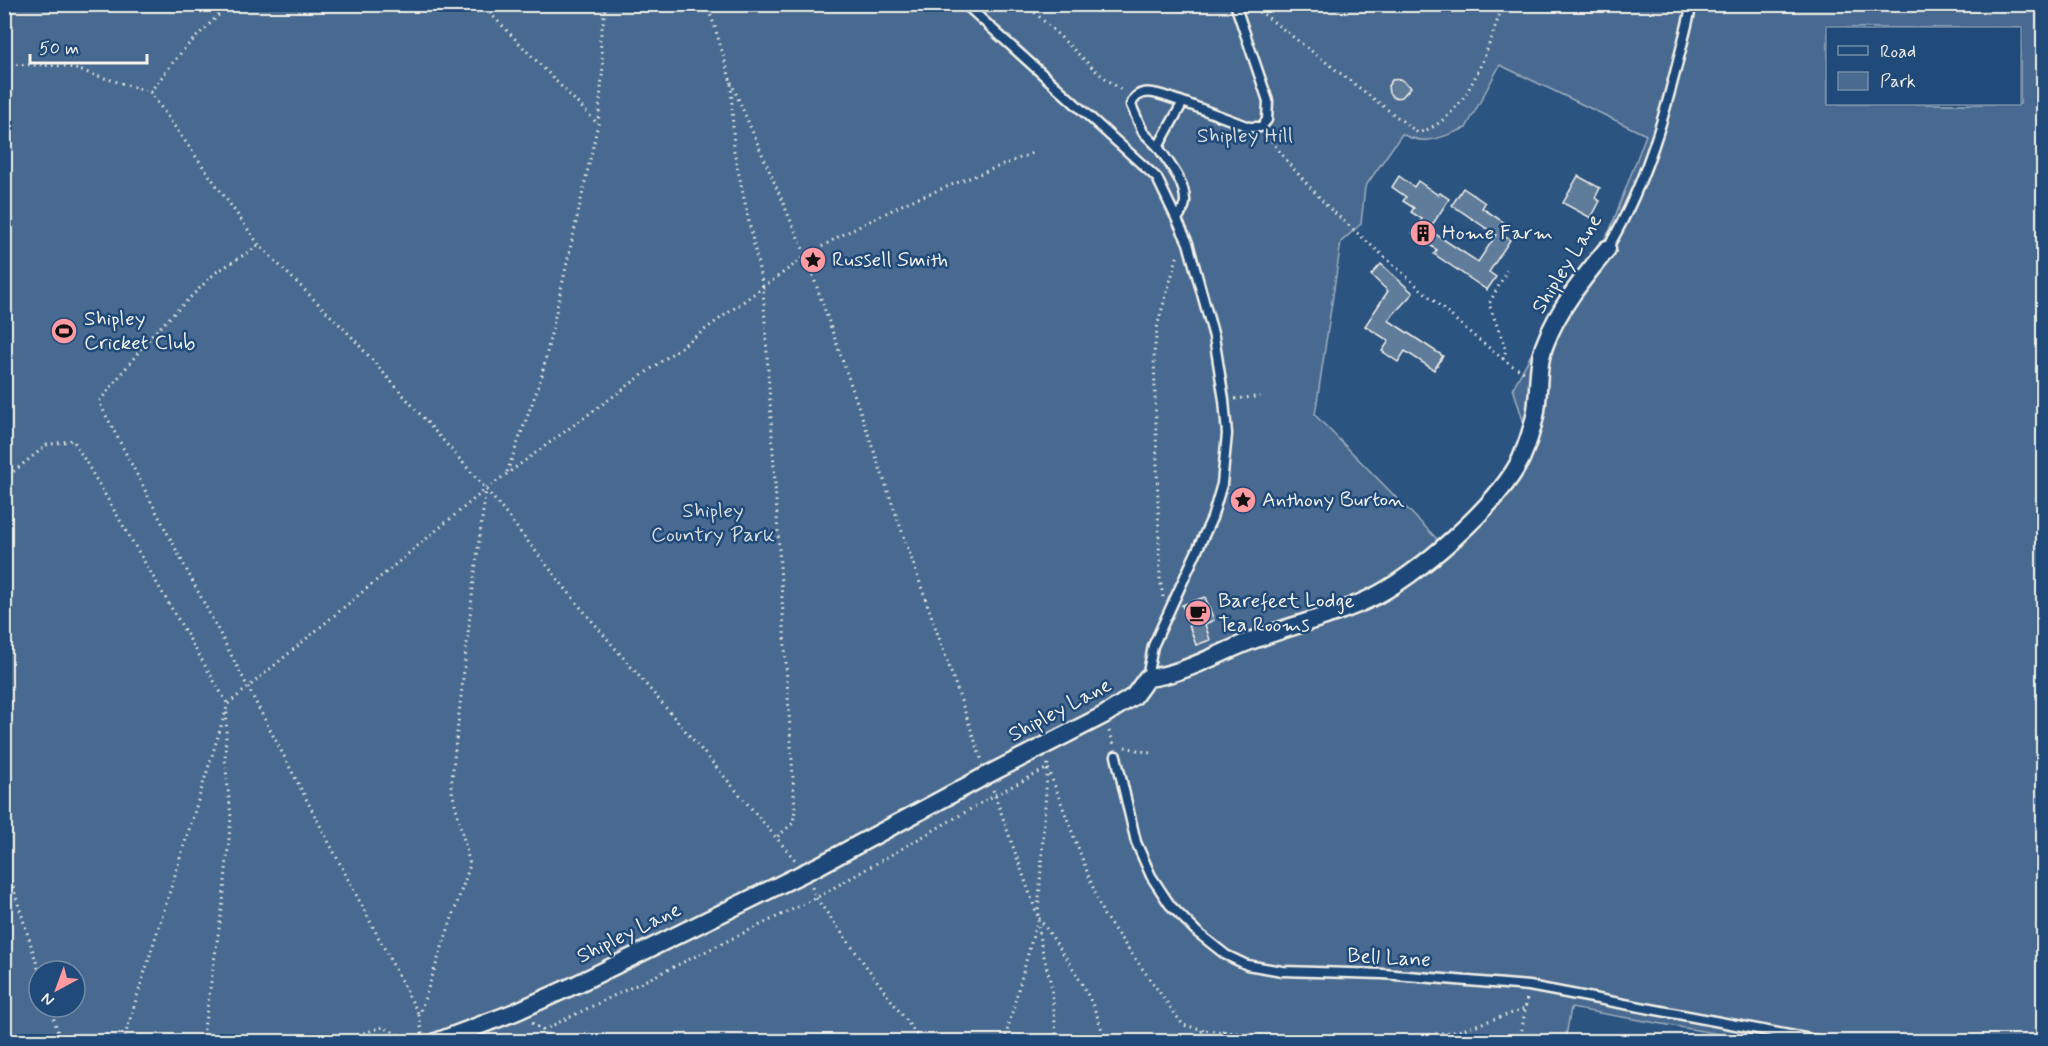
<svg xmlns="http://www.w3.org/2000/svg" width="2048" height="1046" viewBox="0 0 2048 1046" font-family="Mynerve,sans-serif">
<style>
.green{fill:#496b90;stroke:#9eaebc;stroke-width:1.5;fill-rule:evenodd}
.building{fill:#5e7b9a;stroke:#f4f1e8;stroke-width:1.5}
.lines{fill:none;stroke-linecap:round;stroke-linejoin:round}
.lane-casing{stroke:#f4f1e8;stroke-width:13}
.street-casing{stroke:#f4f1e8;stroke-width:21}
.path{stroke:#f4f1e8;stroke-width:3;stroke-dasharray:1.5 4.5;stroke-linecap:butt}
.lane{stroke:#1f4a7a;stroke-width:8}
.street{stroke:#1f4a7a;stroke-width:16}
.labels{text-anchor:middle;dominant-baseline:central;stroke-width:5;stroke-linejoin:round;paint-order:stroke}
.park-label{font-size:21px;fill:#dadddb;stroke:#1f4a7a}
.poi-label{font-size:21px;fill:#f4f1e8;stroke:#1f4a7a;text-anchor:start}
.street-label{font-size:21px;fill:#f4f1e8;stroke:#1f4a7a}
</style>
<rect width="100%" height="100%" fill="#2c5481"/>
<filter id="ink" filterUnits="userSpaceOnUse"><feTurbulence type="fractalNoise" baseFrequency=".0167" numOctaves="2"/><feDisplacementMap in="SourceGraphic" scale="12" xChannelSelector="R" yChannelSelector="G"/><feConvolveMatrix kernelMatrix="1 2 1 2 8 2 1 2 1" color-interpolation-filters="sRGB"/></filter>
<g filter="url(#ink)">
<path class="green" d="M5 5H2043V1041H1759L1571 1008 1565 1042 5 1041ZM1828 28H2020V104H1828ZM1500 65 1646 135 1610 230 1596 253 1572 278 1513 388 1525 427 1514 456 1496 485 1440 542 1315 415 1341 242 1361 224 1365 187 1402 134C1427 147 1441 137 1466 128ZM39 971H75V1007H39Z"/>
<path class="building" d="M1400 79 1411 87 1402 97 1394 98 1389 93 1388 86 1392 80Z
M1399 176 1414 187 1418 181 1438 195 1440 193 1449 199 1429 230 1478 262 1496 235 1452 205 1463 188 1485 203 1482 208 1508 225 1501 234 1510 240 1489 272 1496 277 1487 290 1434 254 1437 250 1412 233 1422 219 1411 212 1414 208 1403 201 1406 197 1392 187Z
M1578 176 1600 188 1595 198 1600 201 1591 218 1563 203Z
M1381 264 1413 293 1388 320 1443 356 1434 370 1405 351 1398 362 1382 351 1389 341 1365 326 1388 291 1371 275Z
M1205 597 1214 620 1205 624 1210 640 1196 645 1182 605Z"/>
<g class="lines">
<defs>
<path id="lane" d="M965 4 1157 178 1188 243 1214 337 1224 400 1227 434 1222 484 1212 518 1153 646 1147 678
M1158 147 1143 132 1131 105C1139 82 1165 97 1183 102
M1177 219C1180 214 1185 209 1185 202 1186 183 1168 162 1158 147L1183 102 1249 127H1261L1267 120 1268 101 1235 4
M1607 249C1652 175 1672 88 1692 4
M1116 756 1136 842 1151 876 1170 905 1198 933 1226 955 1247 965 1282 971 1383 974 1529 986 1826 1042"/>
<path id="street" d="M436 1042 515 1012 577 984 820 865 987 775 1104 715 1134 696 1147 678C1185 674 1218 653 1253 640 1291 625 1332 617 1369 599 1415 578 1498 505 1521 459 1527 445 1532 430 1535 416 1540 393 1536 366 1545 344 1558 309 1584 277 1607 249"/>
</defs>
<use href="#lane" class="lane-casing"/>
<use href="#street" class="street-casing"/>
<path class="path" d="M481 4 597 123
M706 4 714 24 731 82 734 151 763 288 795 810 793 823 777 837
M1026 4 1097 72 1124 92
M1247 8 1262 13 1418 133C1469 118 1487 50 1503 4
M4 64 66 66 150 92 259 245 351 336 486 489 581 608 796 861
M731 82 806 256 982 761
M150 92 183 50 230 4
M1268 136 1290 165 1329 208 1475 337 1511 365 1524 372
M258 246 215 273 152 335 99 402 419 1015
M1503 359 1506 350 1489 304 1507 270
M1235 399 1264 396
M507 472 541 379 598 124 603 65 600 40 606 4
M4 479 47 445 73 440 227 703
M1163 597 1160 578 1154 353 1158 323 1178 254
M1109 731 1114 744
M1125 747 1154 754
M993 790 1038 917 1040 941 1051 984 1057 1042
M4 858 39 971
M812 887 816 898 922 1042
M1038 915 1048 760
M1039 918C1065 956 1095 996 1105 1042
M50 1007 61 1042
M532 1023 559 1042
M543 1030 816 898 995 795 1048 768 1103 914 1183 1025 1205 1030
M422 1034 419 1015 470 865 451 787 474 579 486 489
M123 1042 228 704 486 489 806 256 838 237 908 202 1033 153
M202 1042 223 902 231 817 225 760 227 710
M335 1042 383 1027 413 1042
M1004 1042 1037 921
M1179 1042 1205 1030 1330 1042
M1217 1042 1224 1030
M1376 1042 1458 1031 1525 1009
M1520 1042 1527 997"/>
<use href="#lane" class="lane"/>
<use href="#street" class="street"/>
</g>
</g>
<defs>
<symbol id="building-disc" viewBox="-11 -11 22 22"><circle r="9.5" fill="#ff9aa2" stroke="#1f4a7a"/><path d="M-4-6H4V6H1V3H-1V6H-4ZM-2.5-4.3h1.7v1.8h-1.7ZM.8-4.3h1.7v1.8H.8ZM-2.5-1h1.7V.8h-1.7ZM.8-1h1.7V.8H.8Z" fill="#111"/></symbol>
<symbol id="sight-disc" viewBox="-11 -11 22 22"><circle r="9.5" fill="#ff9aa2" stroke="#1f4a7a"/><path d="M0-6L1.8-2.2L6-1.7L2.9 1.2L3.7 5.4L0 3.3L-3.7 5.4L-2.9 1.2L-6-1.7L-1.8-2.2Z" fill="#111"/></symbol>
<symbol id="stadium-disc" viewBox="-11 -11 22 22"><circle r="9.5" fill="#ff9aa2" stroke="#1f4a7a"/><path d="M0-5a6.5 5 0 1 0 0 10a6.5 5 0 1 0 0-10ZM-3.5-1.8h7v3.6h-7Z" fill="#111"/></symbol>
<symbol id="cafe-disc" viewBox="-11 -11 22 22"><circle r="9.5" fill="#ff9aa2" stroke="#1f4a7a"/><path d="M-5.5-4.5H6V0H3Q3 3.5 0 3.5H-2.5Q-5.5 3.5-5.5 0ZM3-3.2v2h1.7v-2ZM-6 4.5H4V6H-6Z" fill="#111"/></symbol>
</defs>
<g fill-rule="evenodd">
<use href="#building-disc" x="1408" y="218" width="30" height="30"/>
<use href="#sight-disc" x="798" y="245" width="30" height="30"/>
<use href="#stadium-disc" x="49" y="316" width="30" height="30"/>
<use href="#sight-disc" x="1228" y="485" width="30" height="30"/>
<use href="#cafe-disc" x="1183" y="598" width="30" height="30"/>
</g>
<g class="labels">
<g class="park-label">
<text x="1245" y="136">Shipley Hill</text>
<text x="713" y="511">Shipley<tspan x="713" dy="24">Country Park</tspan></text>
</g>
<g class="poi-label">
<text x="1442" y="233">Home Farm</text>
<text x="832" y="260">Russell Smith</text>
<text x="84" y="319">Shipley<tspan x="84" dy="24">Cricket Club</tspan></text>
<text x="1262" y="500">Anthony Burton</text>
<text x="1218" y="601">Barefeet Lodge<tspan x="1218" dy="24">Tea Rooms</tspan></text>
</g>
<g class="street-label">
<text transform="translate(1567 264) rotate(-58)">Shipley Lane</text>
<text transform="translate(1060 710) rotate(-28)">Shipley Lane</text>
<text transform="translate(629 933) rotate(-26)">Shipley Lane</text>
<text transform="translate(1389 958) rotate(3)">Bell Lane</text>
</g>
</g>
<rect width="2048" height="1046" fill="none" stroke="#1f4a7a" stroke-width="24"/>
<rect x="12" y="12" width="2024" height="1022" fill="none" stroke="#f4f1e8" stroke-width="2" filter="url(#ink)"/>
<rect x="1826" y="27" width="195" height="78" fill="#1f4a7a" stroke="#748da6" stroke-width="1.5"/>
<rect x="1838" y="46" width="30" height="9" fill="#1f4a7a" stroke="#748da6" stroke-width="1.5"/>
<text x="1880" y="57" font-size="18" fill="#f4f1e8">Road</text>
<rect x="1838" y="72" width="30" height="18" fill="#496b90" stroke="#748da6" stroke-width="1.5"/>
<text x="1880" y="87" font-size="18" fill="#f4f1e8">Park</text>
<g transform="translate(57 989) rotate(221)"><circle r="28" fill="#1f4a7a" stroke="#748da6" stroke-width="1.5"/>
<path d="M0-4.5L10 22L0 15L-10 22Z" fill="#ff9aa2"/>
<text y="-9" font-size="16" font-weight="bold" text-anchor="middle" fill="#f4f1e8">N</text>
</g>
<path d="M30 54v9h117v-9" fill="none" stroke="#f4f1e8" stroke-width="3"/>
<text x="39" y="54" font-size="18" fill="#f4f1e8" stroke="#1f4a7a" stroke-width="4.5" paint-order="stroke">50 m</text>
</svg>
